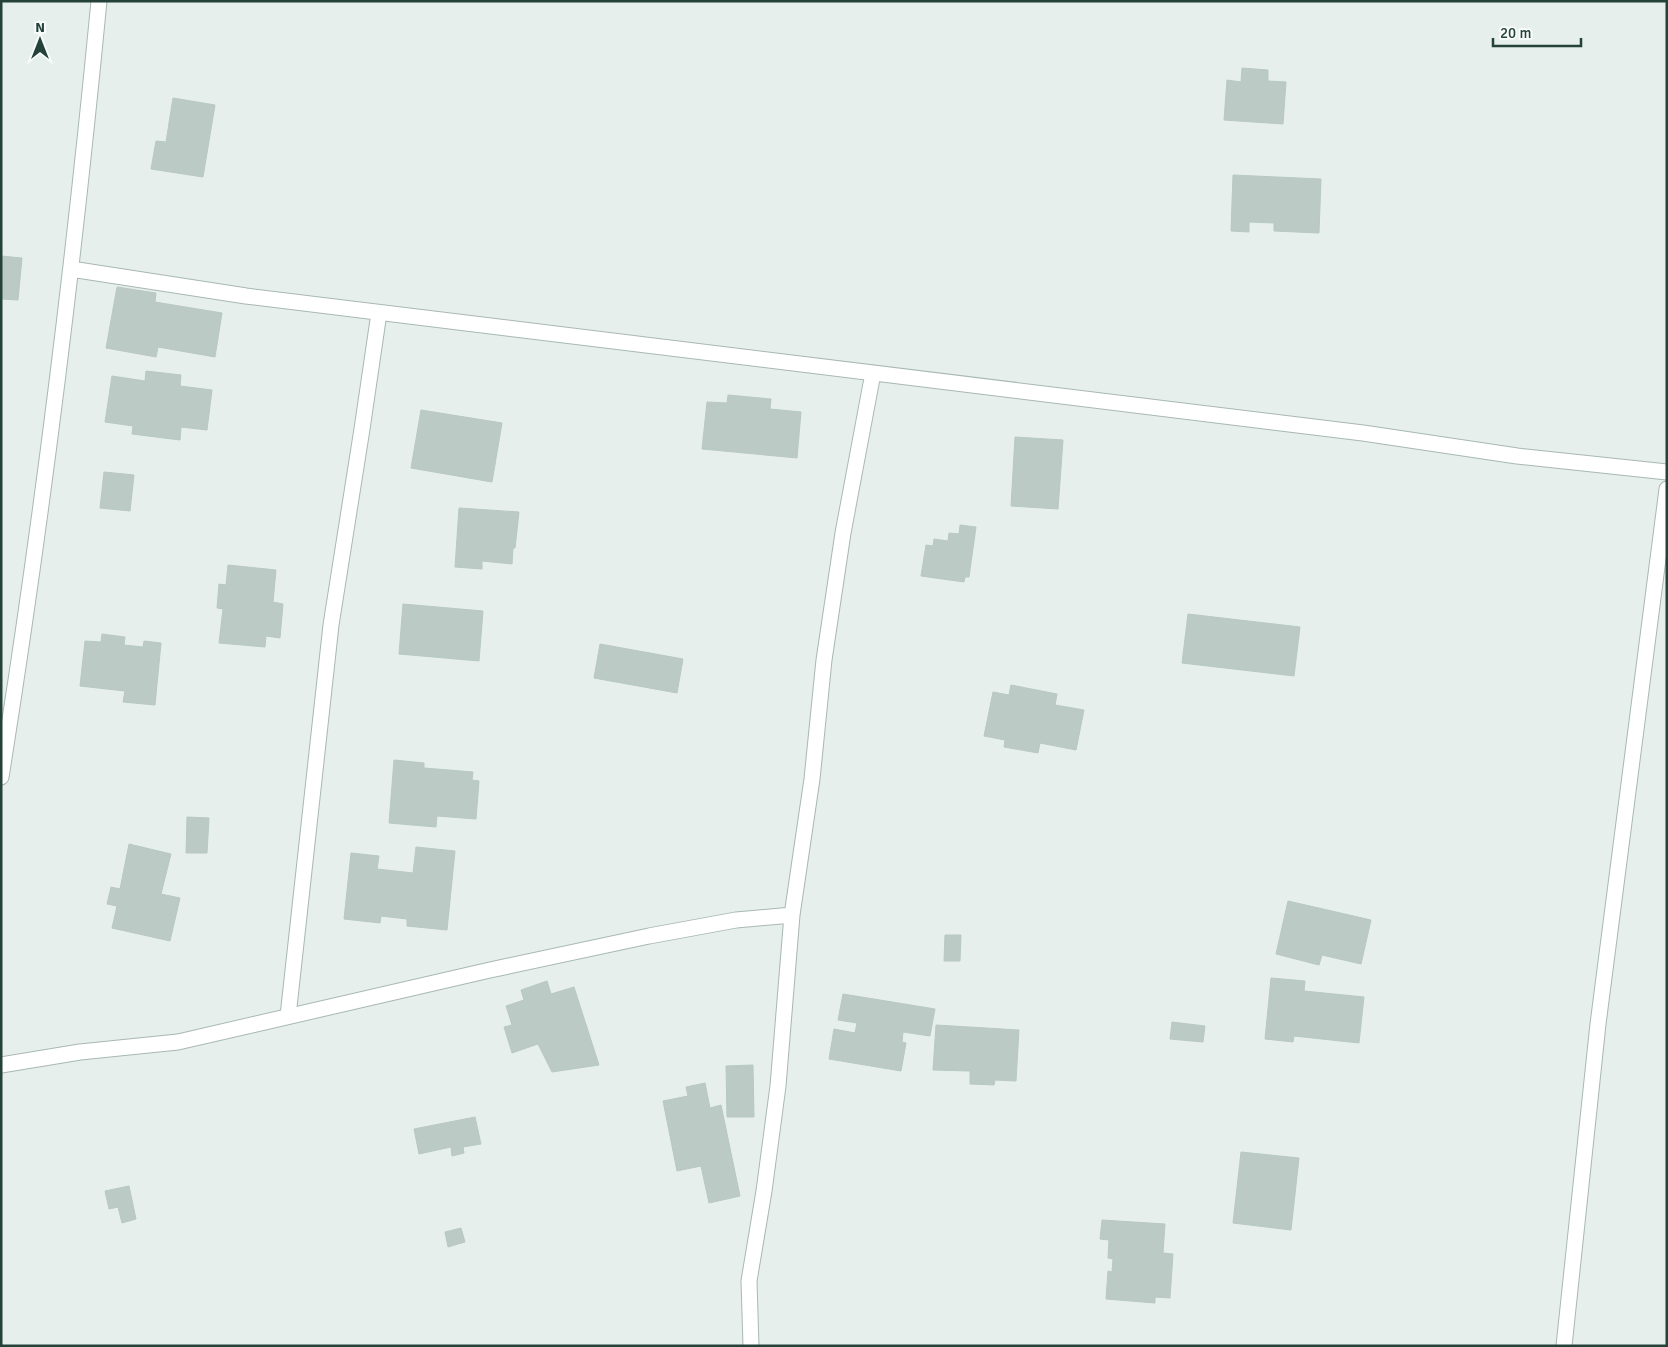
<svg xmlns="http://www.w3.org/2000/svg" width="1668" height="1347" viewBox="0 0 1668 1347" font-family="Signika,sans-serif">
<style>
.building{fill:#bbcac4;stroke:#b8c9c2}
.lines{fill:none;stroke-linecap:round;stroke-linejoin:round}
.minor-casing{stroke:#a8b8b2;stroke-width:17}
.minor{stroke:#fff;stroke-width:15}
</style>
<rect width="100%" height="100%" fill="#e6efeb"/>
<path class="building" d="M1242 68 1268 70V81L1286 82 1283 124 1224 120 1227 80 1241 82Z
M173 98 215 105 203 177 151 169 156 141 166 142Z
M1233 175 1321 179 1319 233 1274 231V223L1249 222V232L1231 231Z
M1 256 22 258 18 300 1 299Z
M117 287 156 293 155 302 222 313 215 357 158 347 156 357 106 348Z
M146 371 181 375 180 386 212 390 207 430 181 427 180 440 132 434 133 426 105 422 112 376 145 381Z
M728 395 771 399 770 409 801 412 797 458 702 449 707 402 727 403Z
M421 410 502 423 492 482 411 468Z
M1015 437 1063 440 1058 509 1011 506Z
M104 472 134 475 130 511 100 508Z
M459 508 519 512 515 548H513L512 564 482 561V569L455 567Z
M960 525 976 527 969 577H965L964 582 921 576 926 545 933 546 934 539 948 541 949 533 959 534Z
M228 565 276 570 273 602 283 604 280 638 266 636 265 647 219 643 223 609 217 608 219 584 226 585Z
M403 604 483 611 479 661 399 654Z
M1188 614 1300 627 1294 676 1182 663Z
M102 634 125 637 124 645 143 647 144 641 161 643 155 705 123 702 125 691 80 686 85 641 101 642Z
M600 644 683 659 677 693 594 678Z
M1011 685 1057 694 1055 705 1084 710 1076 750 1040 743 1038 753 1004 747 1005 740 984 736 993 692 1009 695Z
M394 760 424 763V768L473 772 472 780 479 781 476 819 437 816 436 827 389 823Z
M187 817 209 818 207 853H186Z
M129 844 171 854 161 894 180 898 170 941 112 928 117 906 107 904 111 887 120 889Z
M416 847 455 851 447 930 407 926V919L381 916 380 923 344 919 351 853 379 856 377 869 413 873Z
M1288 901 1371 920 1361 964 1322 955 1319 965 1276 954Z
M945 935H961L960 961H944Z
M1271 978 1305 981 1304 991 1364 997 1359 1043 1294 1036 1293 1042 1265 1039Z
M547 981 551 994 574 987 599 1065 552 1072 538 1044 512 1053 504 1027 512 1025 506 1006 524 1000 521 990Z
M843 994 935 1009 930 1036 903 1032 902 1042 906 1043 901 1071 829 1059 834 1029 855 1033 857 1023 838 1020Z
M1172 1022 1205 1026 1203 1042 1170 1039Z
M936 1025 1019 1030 1016 1081 995 1080 994 1085 970 1084V1071L933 1070Z
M753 1065 754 1117H727L726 1066Z
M705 1083 710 1108 721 1105 740 1196 709 1203 701 1166 677 1171 663 1101 688 1096 686 1087Z
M475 1117 481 1144 463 1147 464 1153 452 1156 451 1147 419 1154 414 1129Z
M1241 1152 1299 1158 1291 1230 1233 1223Z
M129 1186 136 1219 122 1223 118 1207 109 1209 105 1191Z
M1102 1220 1165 1224 1163 1253 1173 1254 1170 1298 1155 1297V1303L1106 1299 1108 1271 1112 1272 1113 1259 1108 1258 1109 1240 1100 1239Z
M461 1228 465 1242 448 1247 445 1232Z"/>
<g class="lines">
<defs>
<path id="minor" d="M71 269 246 296 1363 433 1517 456 1667 472
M1 777C42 520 74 261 99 1
M288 1016 331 625 362 429 379 313
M1 1065 80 1052 178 1042 490 970 649 936 736 920 792 915
M751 1346 749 1281 764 1191 778 1086 792 915 812 779 824 660 843 533 873 373
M1564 1346 1598 1024 1667 489"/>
</defs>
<use href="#minor" class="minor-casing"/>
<use href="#minor" class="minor"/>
</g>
<rect width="1668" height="1347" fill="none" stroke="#24423a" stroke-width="5"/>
<g transform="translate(40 40)" stroke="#f7fbf9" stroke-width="4" paint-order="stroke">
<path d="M0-4L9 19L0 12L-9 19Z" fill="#24423a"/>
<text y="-8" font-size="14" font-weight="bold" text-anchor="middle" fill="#24423a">N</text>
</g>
<path d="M1493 38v8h88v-8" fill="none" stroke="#24423a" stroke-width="2.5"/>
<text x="1500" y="38" font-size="15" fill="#24423a" stroke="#f7fbf9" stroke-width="4" paint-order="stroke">20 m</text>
</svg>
